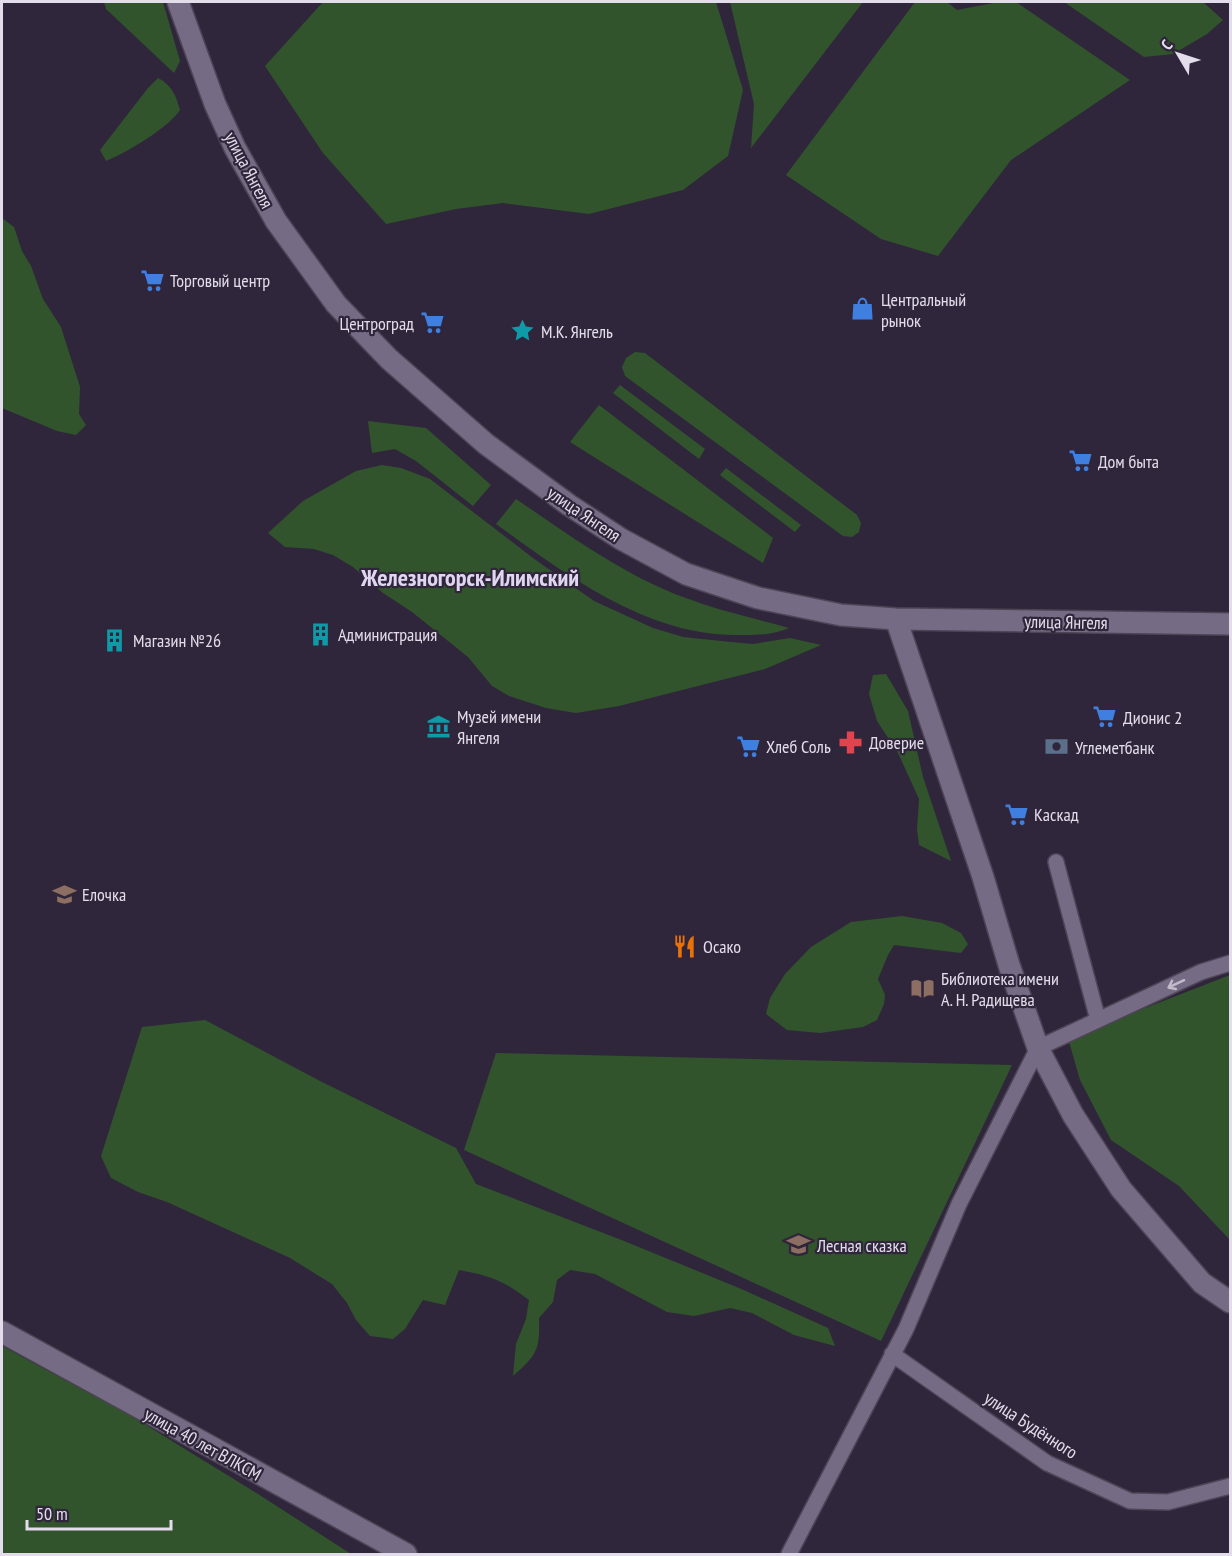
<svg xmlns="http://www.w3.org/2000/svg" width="1232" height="1556" viewBox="0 0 1232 1556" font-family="'PT Sans Narrow',sans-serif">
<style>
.green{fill:#31542d}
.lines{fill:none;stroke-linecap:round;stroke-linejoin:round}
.street-casing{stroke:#4d4556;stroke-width:18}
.secondary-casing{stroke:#4d4556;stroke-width:24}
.street{stroke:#766b84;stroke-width:15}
.secondary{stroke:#766b84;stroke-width:21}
.oneway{stroke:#c2bbcc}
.labels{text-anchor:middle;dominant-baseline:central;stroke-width:4.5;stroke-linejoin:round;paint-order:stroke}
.street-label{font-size:18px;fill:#e3ddeb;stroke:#30263b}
.poi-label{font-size:18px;fill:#e3ddeb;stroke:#30263b;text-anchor:start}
.district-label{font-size:24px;font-weight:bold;fill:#e1d6f1;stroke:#30263b}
</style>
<rect width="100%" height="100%" fill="#30263b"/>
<path class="green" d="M104 2H163L180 61 174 73 106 9Z
M323 2H716L743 90 728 156 683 190 589 214 503 203 456 209 386 224 323 153 265 66Z
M730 2H863L751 148 754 104Z
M915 2H947L957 10 999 2H1016L1130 80 1011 160 938 256 881 239 786 175Z
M1064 2H1203L1223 20 1207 34 1173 54 1144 57Z
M158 78C172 85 176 96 180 110 168 128 126 153 106 161L100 150 148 88Z
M2 218 14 227 22 251 31 266 43 299 61 327 80 387 79 414 86 425 76 435 57 431 2 408Z
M635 352 645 353 857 515 861 523 859 532 852 537 843 536 625 376 622 367 626 358Z
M620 385 705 449 699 459 613 393Z
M599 405 773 538 763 563 570 442Z
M368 421 426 428 491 485 473 506 416 461 395 449 372 453Z
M382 465 401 468 430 479 533 558 594 601 653 628 683 637 731 642 753 644 790 638 821 645 765 669 619 706 576 713 546 708 509 696 492 686 468 657 412 612 383 593 353 567 333 555 314 549 285 547 268 533 303 501 356 471Z
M726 468 801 525 795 532 720 475Z
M516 499C569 535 622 574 683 597 717 610 753 618 789 628 768 636 757 635 735 635 644 634 567 575 496 524Z
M886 674 908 711 923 777 951 861 919 845 917 830 919 799 898 753 877 721 869 694 873 675Z
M902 916 942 923 961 933 968 944 961 953 894 945 888 955 878 979 885 995 884 1004 877 1020 863 1027 820 1033 787 1030 766 1014 770 998 785 974 811 947 851 922Z
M1230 975V1240L1179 1186 1111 1140 1080 1080 1068 1038Z
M205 1020 320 1081 456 1148 476 1184 624 1241 739 1288 828 1328 835 1346 794 1335 752 1313 730 1308 694 1316 667 1312 595 1274 570 1270 557 1280 553 1302 539 1318C540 1350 537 1355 513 1376L516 1344 526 1319 529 1300C506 1282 489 1275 459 1270L445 1305 423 1300 405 1329 393 1339 370 1336 356 1320 347 1303 332 1284 290 1258 167 1202 138 1192 111 1178 101 1156 142 1027Z
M496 1053 1012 1065 881 1341 464 1150Z
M2 1346 133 1417 258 1494 351 1554H2Z"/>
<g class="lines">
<defs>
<path id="street" d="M1056 862 1098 1020
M892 1354 1047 1463 1130 1501 1168 1502 1230 1486
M789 1554 906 1329 959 1204 1038 1048 1201 972 1230 963"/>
<path id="secondary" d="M178 2 215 104 235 148 276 221 336 304 389 359 486 444 569 505 621 539 686 574 758 598 841 615 896 619 1230 624
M896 619 983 877 1009 965 1038 1048 1073 1115 1121 1189 1202 1283 1230 1302
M2 1332 406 1554"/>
</defs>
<use href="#street" class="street-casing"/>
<use href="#secondary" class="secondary-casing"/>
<use href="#street" class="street"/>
<use href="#secondary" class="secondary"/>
</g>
<defs><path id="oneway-shaft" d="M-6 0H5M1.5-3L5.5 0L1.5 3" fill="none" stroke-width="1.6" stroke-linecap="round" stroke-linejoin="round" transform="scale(1.5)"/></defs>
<use class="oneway" href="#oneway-shaft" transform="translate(1176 984) rotate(155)"/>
<defs>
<symbol id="supermarket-bare" viewBox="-9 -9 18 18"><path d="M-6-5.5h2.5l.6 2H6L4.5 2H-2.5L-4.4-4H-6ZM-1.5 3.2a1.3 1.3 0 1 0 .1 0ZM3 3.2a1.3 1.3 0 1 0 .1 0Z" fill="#3f7fe0" stroke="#30263b" stroke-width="2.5" paint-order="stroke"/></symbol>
<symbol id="shop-bare" viewBox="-9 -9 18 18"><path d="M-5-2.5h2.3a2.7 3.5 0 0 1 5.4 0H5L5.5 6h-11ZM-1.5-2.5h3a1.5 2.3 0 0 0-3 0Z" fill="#3f7fe0" stroke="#30263b" stroke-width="2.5" paint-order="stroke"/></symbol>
<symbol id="sight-bare" viewBox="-9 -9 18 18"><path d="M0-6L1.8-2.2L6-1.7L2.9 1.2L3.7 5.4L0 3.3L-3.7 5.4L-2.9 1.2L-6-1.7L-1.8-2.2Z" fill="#0f9aa8" stroke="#30263b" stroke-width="2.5" paint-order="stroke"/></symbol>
<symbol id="building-bare" viewBox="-9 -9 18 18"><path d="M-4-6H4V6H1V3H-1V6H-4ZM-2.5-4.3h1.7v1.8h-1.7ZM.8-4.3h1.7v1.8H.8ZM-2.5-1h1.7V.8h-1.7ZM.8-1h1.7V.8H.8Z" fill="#0f9aa8" stroke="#30263b" stroke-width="2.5" paint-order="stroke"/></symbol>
<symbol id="museum-bare" viewBox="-9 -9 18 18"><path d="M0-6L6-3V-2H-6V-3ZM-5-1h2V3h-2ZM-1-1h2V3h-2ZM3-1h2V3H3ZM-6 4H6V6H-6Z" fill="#0f9aa8" stroke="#30263b" stroke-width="2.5" paint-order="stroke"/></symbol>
<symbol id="pharmacy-bare" viewBox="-9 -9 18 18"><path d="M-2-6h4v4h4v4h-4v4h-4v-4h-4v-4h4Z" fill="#e0444e" stroke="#30263b" stroke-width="2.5" paint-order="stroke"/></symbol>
<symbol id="bank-bare" viewBox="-9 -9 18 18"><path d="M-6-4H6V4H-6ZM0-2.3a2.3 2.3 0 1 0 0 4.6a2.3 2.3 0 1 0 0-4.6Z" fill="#5c6f8a" stroke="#30263b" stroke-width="2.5" paint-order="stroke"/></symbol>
<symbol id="school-bare" viewBox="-9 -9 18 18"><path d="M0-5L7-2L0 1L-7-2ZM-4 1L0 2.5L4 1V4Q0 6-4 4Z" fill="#8d6e63" stroke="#30263b" stroke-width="2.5" paint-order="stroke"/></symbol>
<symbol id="restaurant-bare" viewBox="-9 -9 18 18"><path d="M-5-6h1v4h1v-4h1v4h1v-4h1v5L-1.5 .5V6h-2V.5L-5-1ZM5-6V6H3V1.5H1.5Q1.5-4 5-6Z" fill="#e8710a" stroke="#30263b" stroke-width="2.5" paint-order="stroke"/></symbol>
<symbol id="library-bare" viewBox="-9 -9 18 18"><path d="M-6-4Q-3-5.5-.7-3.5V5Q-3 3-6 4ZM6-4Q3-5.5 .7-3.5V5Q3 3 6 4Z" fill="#8d6e63" stroke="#30263b" stroke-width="2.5" paint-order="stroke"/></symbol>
</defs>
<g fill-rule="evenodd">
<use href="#supermarket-bare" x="136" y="264" width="33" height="33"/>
<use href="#shop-bare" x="846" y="292" width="33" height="33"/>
<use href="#supermarket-bare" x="416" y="306" width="33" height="33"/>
<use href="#sight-bare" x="506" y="314" width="33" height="33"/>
<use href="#supermarket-bare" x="1064" y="444" width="33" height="33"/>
<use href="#building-bare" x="304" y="618" width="33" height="33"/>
<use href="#building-bare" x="98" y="624" width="33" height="33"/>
<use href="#supermarket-bare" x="1088" y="700" width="33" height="33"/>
<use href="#museum-bare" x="422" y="710" width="33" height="33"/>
<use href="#pharmacy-bare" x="834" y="726" width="33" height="33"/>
<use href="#supermarket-bare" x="732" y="730" width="33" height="33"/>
<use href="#bank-bare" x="1040" y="730" width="33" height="33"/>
<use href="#supermarket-bare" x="1000" y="798" width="33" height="33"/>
<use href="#school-bare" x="48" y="878" width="33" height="33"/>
<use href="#restaurant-bare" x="668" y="930" width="33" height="33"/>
<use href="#library-bare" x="906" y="972" width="33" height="33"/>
<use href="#school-bare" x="782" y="1228" width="33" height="33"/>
</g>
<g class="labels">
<g class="street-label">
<text transform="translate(249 170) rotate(62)">улица Янгеля</text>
<text transform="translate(584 514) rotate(34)">улица Янгеля</text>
<text transform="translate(1066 622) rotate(1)">улица Янгеля</text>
<text transform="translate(1031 1425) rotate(33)">улица Будённого</text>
<text transform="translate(203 1444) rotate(29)">улица 40 лет ВЛКСМ</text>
</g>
<g class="poi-label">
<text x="170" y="280">Торговый центр</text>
<text x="881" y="299">Центральный<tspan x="881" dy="21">рынок</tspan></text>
<text x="414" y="323" text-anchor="end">Центроград</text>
<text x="541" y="331">М.К. Янгель</text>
<text x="1098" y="461">Дом быта</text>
<text x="338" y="634">Администрация</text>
<text x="133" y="640">Магазин №26</text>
<text x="457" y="716">Музей имени<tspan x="457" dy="21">Янгеля</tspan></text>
<text x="1123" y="717">Дионис 2</text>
<text x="869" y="742">Доверие</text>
<text x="766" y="746">Хлеб Соль</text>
<text x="1075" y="747">Углеметбанк</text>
<text x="1034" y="814">Каскад</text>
<text x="82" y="894">Елочка</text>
<text x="703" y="946">Осако</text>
<text x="941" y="978">Библиотека имени<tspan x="941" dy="21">А. Н. Радищева</tspan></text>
<text x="817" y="1245">Лесная сказка</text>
</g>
<g class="district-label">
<text x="470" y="577">Железногорск-Илимский</text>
</g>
</g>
<rect width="1232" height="1556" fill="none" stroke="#e3ddeb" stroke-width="6"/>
<g transform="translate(1178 54) rotate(309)" stroke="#30263b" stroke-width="4.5" paint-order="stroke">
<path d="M0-4.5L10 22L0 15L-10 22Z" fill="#e3ddeb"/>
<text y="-9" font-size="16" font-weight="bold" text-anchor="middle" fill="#e3ddeb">С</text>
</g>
<path d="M27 1520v9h144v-9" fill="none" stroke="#e3ddeb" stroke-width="3"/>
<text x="36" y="1520" font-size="18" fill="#e3ddeb" stroke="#30263b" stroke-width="4.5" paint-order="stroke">50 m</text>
</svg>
